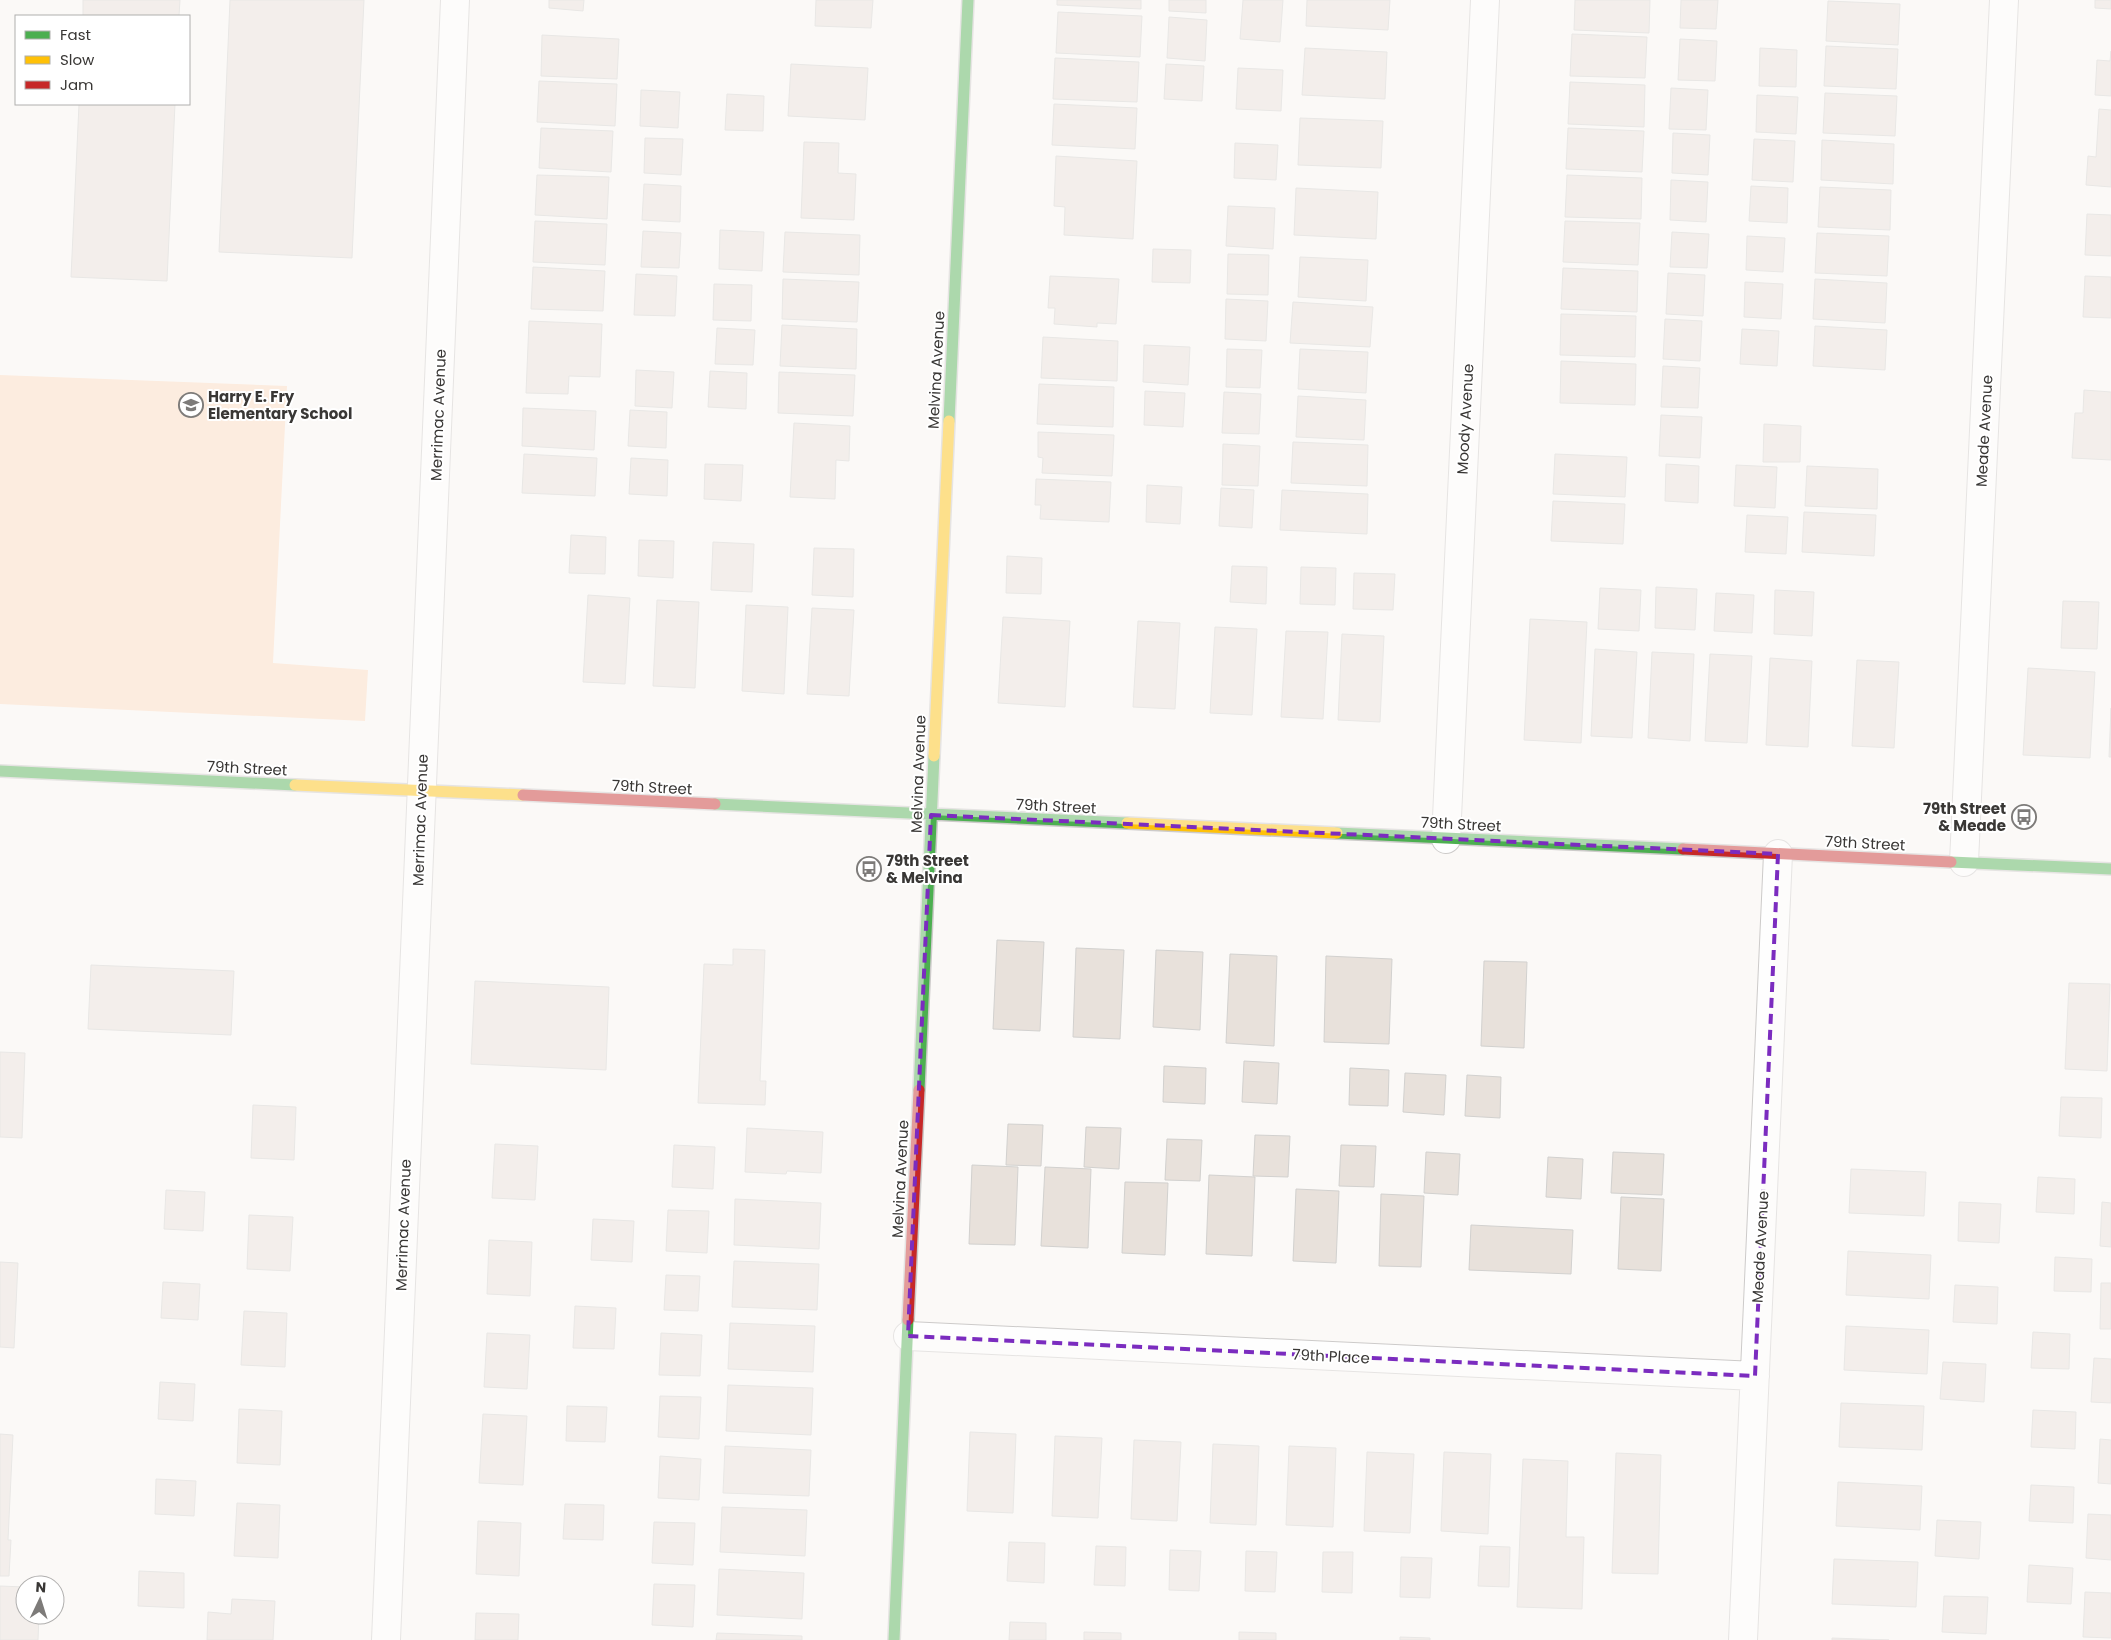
<svg xmlns="http://www.w3.org/2000/svg" width="2111" height="1640" viewBox="0 0 2111 1640" font-family="Poppins,sans-serif">
<style>
.green{fill:#fddbc0}
.building{fill:#e8e1db;stroke:#d2d1cf}
.lines{fill:none;stroke-linecap:round;stroke-linejoin:round}
.street-casing{stroke:#cdcbca;stroke-width:30}
.fast-casing{stroke:#cdcbca;stroke-width:14}
.slow-casing{stroke:#cdcbca;stroke-width:14}
.jam-casing{stroke:#cdcbca;stroke-width:14}
.street{stroke:#fefefe;stroke-width:28}
.fast{stroke:#4caf50;stroke-width:11}
.slow{stroke:#ffc107;stroke-width:11}
.jam{stroke:#c62828;stroke-width:11}
.marked{fill:none;stroke:#7b2cbf;stroke-width:4;stroke-dasharray:10 6;stroke-linejoin:round}
.labels{text-anchor:middle;dominant-baseline:central;stroke-width:4;stroke-linejoin:round;paint-order:stroke}
.street-label{font-size:15px;fill:#393735;stroke:#fff}
.poi-label{font-size:15px;font-weight:bold;fill:#393735;stroke:#fff;text-anchor:start}
</style>
<rect width="100%" height="100%" fill="#fbf9f7"/>
<path class="green" d="M0 375 287 386 273 663 368 670 365 721 0 704Z"/>
<path class="building" d="M83 0H180L179 16H83Z
M230 0H364L352 258 219 252Z
M549 0H584L583 11 549 8Z
M816 0H873L871 28 815 26Z
M1057 0H1141V9L1057 5Z
M1169 0H1206V13L1169 11Z
M1243 0H1283L1280 42 1240 39Z
M1307 0H1390L1388 30 1306 26Z
M1575 0H1650L1649 33 1574 30Z
M1681 0H1718L1716 29 1680 28Z
M2095 0H2111V9L2095 8Z
M1828 1 1900 4 1898 45 1826 41Z
M1058 12 1142 16 1140 57 1056 53Z
M1169 17 1207 20 1205 61 1167 58Z
M1572 34 1647 37 1645 78 1570 76Z
M542 35 619 39 617 79 541 76Z
M1680 39 1717 41 1715 81 1678 80Z
M1826 46 1898 49 1896 89 1824 86Z
M1305 48 1387 52 1385 99 1302 95Z
M1760 48 1797 50 1796 87 1759 86Z
M2111 51V96L2095 95 2097 60 2110 61Z
M1055 58 1139 62 1137 102 1053 99Z
M791 64 868 68 865 120 788 116Z
M1166 64 1204 66 1202 101 1164 99Z
M1238 68 1283 70 1281 111 1236 109Z
M539 81 617 84 615 126 537 122Z
M1570 82 1645 85 1644 127 1568 124Z
M1671 88 1708 90 1706 130 1669 129Z
M641 90 680 92 678 128 640 126Z
M1825 93 1897 96 1895 136 1823 133Z
M727 94 764 96 763 131 725 130Z
M1757 95 1798 97 1796 134 1756 132Z
M79 104H175L167 281 71 277Z
M1054 104 1137 108 1135 149 1052 145Z
M2099 109 2111 110V187L2086 185 2088 156 2096 157Z
M1300 118 1383 121 1381 168 1298 165Z
M541 128 613 131 611 172 539 168Z
M1568 128 1644 131 1642 172 1566 169Z
M1673 133 1710 135 1708 175 1672 173Z
M645 138 683 139 681 175 644 173Z
M1754 139 1795 141 1793 182 1752 180Z
M1822 140 1894 144 1893 184 1821 180Z
M804 142 839 143 838 173 856 174 854 220 801 218Z
M1235 143 1278 145 1276 180 1234 178Z
M1056 156 1137 161 1133 239 1064 235 1065 207 1054 206Z
M537 175 609 177 607 219 535 215Z
M1567 175 1642 178 1641 219 1565 217Z
M1671 180 1708 182 1706 222 1670 220Z
M644 184 681 186 680 222 642 220Z
M1751 186 1788 188 1787 223 1749 221Z
M1820 187 1891 190 1890 230 1818 227Z
M1296 188 1378 192 1376 239 1294 235Z
M1228 206 1275 208 1273 249 1226 246Z
M2087 214 2111 215V256L2085 255Z
M535 221 607 224 605 265 533 262Z
M1565 221 1640 223 1638 265 1563 262Z
M720 230 764 232 762 271 719 269Z
M643 231 681 233 679 268 641 267Z
M785 232 860 235 859 275 783 272Z
M1672 232 1709 234 1707 268 1670 267Z
M1817 233 1889 236 1887 276 1815 273Z
M1747 236 1785 238 1783 272 1746 270Z
M1153 249 1191 250 1190 283 1152 282Z
M1228 254 1269 255 1268 295 1227 294Z
M1300 257 1368 260 1366 301 1298 297Z
M533 267 605 271 603 311 531 309Z
M1563 268 1638 271 1637 312 1561 309Z
M1668 273 1705 275 1703 316 1666 314Z
M636 274 677 276 675 316 634 315Z
M1050 276 1119 279 1116 324 1097 323V327L1054 324 1055 308H1048Z
M2085 276 2111 277V318L2083 317Z
M783 279 859 282 857 322 782 319Z
M1815 279 1887 283 1885 323 1813 319Z
M1745 282 1783 284 1781 319 1744 317Z
M714 284 752 285 751 321 713 320Z
M1226 299 1268 301 1266 341 1225 339Z
M1293 302 1373 307 1370 347 1290 343Z
M1561 314 1636 316 1635 357 1560 355Z
M1665 319 1702 321 1700 361 1663 359Z
M529 321 602 324 600 377 569 376 568 394 526 393Z
M782 325 857 329 856 369 780 366Z
M1815 326 1887 330 1885 370 1813 366Z
M717 328 755 330 753 365 715 364Z
M1742 329 1779 331 1777 366 1740 364Z
M1043 337 1118 341 1117 381 1041 378Z
M1144 345 1190 347 1188 385 1143 382Z
M1227 349 1262 350 1260 388 1226 387Z
M1300 349 1368 352 1366 393 1298 389Z
M1561 361 1636 364 1635 405 1560 403Z
M1663 366 1700 368 1698 408 1661 407Z
M636 370 674 372 672 408 635 406Z
M710 371 747 373 746 409 708 407Z
M779 372 855 375 853 416 778 413Z
M1039 384 1114 387 1113 427 1037 424Z
M2084 390 2111 392V460L2072 458 2075 413H2083Z
M1145 391 1185 393 1183 427 1144 425Z
M1224 392 1261 394 1259 434 1222 433Z
M1298 396 1366 400 1364 440 1296 437Z
M523 408 596 411 594 450 522 446Z
M630 410 667 412 666 448 628 446Z
M1661 415 1702 417 1700 458 1659 456Z
M794 423 850 426 849 461 836 460 835 499 790 497Z
M1764 424 1801 426 1800 462H1763Z
M1038 432 1114 435 1112 476 1042 473 1043 458 1038 457Z
M1293 442 1368 445 1367 486 1291 483Z
M1223 444 1260 446 1258 486 1222 485Z
M524 454 597 458 595 496 522 493Z
M1555 454 1627 457 1625 497 1553 494Z
M631 458 668 460 667 496 629 494Z
M705 464 743 465 741 501 704 499Z
M1666 464 1699 466 1698 503 1665 501Z
M1736 465 1777 467 1775 508 1734 506Z
M1807 466 1878 469 1877 509 1805 506Z
M1036 479 1111 482 1109 522 1040 519 1041 505H1035Z
M1147 485 1182 487 1180 524 1146 522Z
M1221 488 1254 490 1252 528 1219 526Z
M1282 490 1368 494 1367 534 1280 530Z
M1553 501 1625 504 1623 544 1551 541Z
M1804 512 1876 515 1874 556 1802 552Z
M1747 515 1788 517 1786 554 1745 552Z
M571 535 606 537 605 574 569 573Z
M639 540 674 541 673 578 638 576Z
M713 542 754 544 752 592 711 590Z
M814 548 854 549 853 597 812 595Z
M1007 556 1042 558 1041 594 1006 593Z
M1232 566 1267 567 1266 604 1230 602Z
M1301 567 1336 568 1335 605 1300 604Z
M1354 573 1395 574 1393 610 1353 609Z
M1656 587 1697 589 1695 630 1655 628Z
M1600 588 1641 590 1639 631 1598 629Z
M1775 590 1814 592 1812 636 1774 634Z
M1716 593 1754 595 1752 633 1714 631Z
M588 595 630 598 625 684 583 682Z
M657 600 699 602 695 688 653 686Z
M2063 601 2099 602 2097 649 2061 648Z
M746 605 788 607 784 694 742 691Z
M812 608 854 610 849 696 807 694Z
M1003 617 1070 621 1065 707 998 703Z
M1530 619 1587 622 1581 743 1524 740Z
M1138 621 1180 623 1175 709 1133 707Z
M1215 627 1257 629 1252 715 1210 713Z
M1286 631 1328 632 1323 719 1281 717Z
M1342 634 1384 636 1380 722 1338 720Z
M1595 649 1637 652 1632 738 1591 736Z
M1652 652 1694 654 1690 741 1648 738Z
M1710 654 1752 656 1747 743 1705 741Z
M1770 658 1812 661 1808 747 1766 745Z
M1857 660 1899 662 1894 748 1852 746Z
M2028 668 2095 672 2090 758 2023 755Z
M2111 708V757H2109Z
M997 940 1044 942 1040 1031 993 1029Z
M1076 948 1124 950 1120 1039 1073 1037Z
M733 949 765 950 760 1081H766L765 1105 698 1103 704 964 733 965Z
M1156 950 1203 952 1200 1030 1153 1027Z
M1230 954 1277 956 1274 1046 1226 1043Z
M1326 956 1392 959 1389 1044 1324 1042Z
M1484 961 1527 962 1524 1048 1481 1046Z
M91 965 234 971 231 1035 88 1029Z
M475 981 609 987 606 1070 471 1064Z
M2069 983 2110 984 2107 1071 2065 1069Z
M0 1052 25 1053 22 1138 0 1137Z
M1244 1061 1279 1063 1277 1104 1242 1102Z
M1164 1066 1206 1068 1205 1104 1163 1102Z
M1350 1068 1389 1070 1388 1106 1349 1105Z
M1405 1073 1446 1075 1444 1115 1403 1112Z
M1467 1075 1501 1077 1500 1118 1465 1116Z
M2061 1097 2102 1098 2101 1138 2059 1136Z
M253 1105 296 1107 294 1160 251 1158Z
M1008 1124 1043 1125 1041 1166 1006 1165Z
M1086 1127 1121 1128 1119 1169 1084 1167Z
M747 1128 823 1132 821 1173 787 1171 786 1174 745 1172Z
M1255 1135 1290 1136 1288 1177 1253 1176Z
M1167 1139 1202 1140 1200 1181 1165 1180Z
M495 1144 538 1146 535 1200 492 1198Z
M674 1145 715 1147 713 1189 672 1187Z
M1341 1145 1376 1146 1374 1187 1339 1186Z
M1426 1152 1460 1154 1458 1195 1424 1193Z
M1613 1152 1664 1154 1662 1195 1611 1193Z
M1548 1157 1583 1159 1581 1199 1546 1197Z
M972 1165 1018 1167 1015 1245 969 1244Z
M1045 1167 1091 1169 1088 1248 1041 1246Z
M1851 1169 1926 1172 1924 1216 1849 1213Z
M1209 1175 1255 1177 1252 1256 1206 1254Z
M2038 1177 2075 1179 2074 1214 2036 1212Z
M1125 1182 1168 1183 1165 1255 1122 1253Z
M1296 1189 1339 1191 1336 1263 1293 1261Z
M166 1190 205 1192 203 1231 164 1229Z
M1381 1194 1424 1196 1421 1267 1379 1266Z
M1621 1197 1664 1199 1661 1271 1618 1269Z
M735 1199 821 1203 819 1249 734 1245Z
M1959 1202 2001 1204 1999 1243 1958 1241Z
M2102 1202 2111 1203V1247L2100 1246Z
M668 1210 709 1211 707 1253 666 1251Z
M249 1215 293 1217 290 1271 247 1269Z
M593 1219 634 1221 632 1262 591 1260Z
M1471 1225 1573 1230 1571 1274 1469 1270Z
M489 1240 532 1242 530 1296 487 1294Z
M1848 1251 1931 1255 1929 1299 1846 1295Z
M2055 1257 2092 1259 2091 1292 2054 1291Z
M734 1261 819 1264 817 1310 732 1307Z
M0 1262 18 1263 14 1348 0 1347Z
M666 1275 700 1276 698 1311 664 1310Z
M163 1282 200 1284 198 1320 161 1318Z
M2101 1283H2111V1329H2100Z
M1955 1285 1998 1287 1997 1324 1953 1322Z
M575 1306 616 1308 614 1349 573 1348Z
M244 1311 287 1313 285 1367 241 1365Z
M730 1323 815 1326 813 1372 728 1369Z
M1846 1326 1929 1330 1927 1374 1844 1370Z
M2033 1332 2070 1334 2069 1369 2031 1368Z
M487 1333 530 1335 527 1389 484 1387Z
M661 1333 702 1335 700 1376 659 1375Z
M2094 1358 2111 1359V1403L2091 1402Z
M1943 1362 1986 1364 1984 1402 1940 1399Z
M160 1382 195 1384 193 1421 158 1419Z
M728 1385 813 1388 811 1435 726 1431Z
M660 1396 701 1397 699 1439 658 1437Z
M1841 1403 1924 1406 1922 1450 1839 1447Z
M567 1406 607 1407 605 1442 566 1441Z
M239 1409 282 1411 280 1465 237 1463Z
M2033 1410 2076 1412 2075 1449 2031 1447Z
M483 1414 527 1416 523 1485 479 1483Z
M970 1432 1016 1434 1013 1513 967 1511Z
M0 1434 13 1435 8 1540H11L9 1576H0Z
M1055 1436 1102 1438 1098 1518 1052 1516Z
M2100 1439 2111 1440V1484L2098 1483Z
M1134 1440 1181 1442 1177 1521 1131 1519Z
M1213 1444 1259 1446 1256 1525 1210 1523Z
M725 1446 811 1450 809 1496 723 1493Z
M1289 1446 1336 1448 1333 1527 1286 1525Z
M1367 1452 1414 1454 1410 1533 1364 1531Z
M1444 1452 1491 1454 1488 1534 1441 1531Z
M1616 1453 1661 1455 1658 1574 1612 1573Z
M660 1456 701 1459 699 1500 658 1498Z
M1523 1459 1568 1461 1566 1537H1584L1582 1609 1517 1607Z
M156 1479 196 1481 194 1516 155 1514Z
M1838 1482 1922 1486 1920 1530 1836 1526Z
M2031 1485 2074 1487 2073 1523 2029 1521Z
M237 1503 280 1505 278 1558 234 1556Z
M565 1504 604 1505 603 1540 563 1539Z
M722 1507 807 1510 805 1556 720 1552Z
M2088 1514 2111 1515V1560L2086 1558Z
M1937 1520 1981 1522 1979 1559 1935 1556Z
M478 1521 521 1523 519 1576 476 1574Z
M654 1522 695 1523 693 1565 652 1563Z
M1009 1542 1045 1543 1044 1583 1007 1581Z
M1096 1546 1126 1547 1125 1586 1094 1585Z
M1480 1546 1510 1547 1509 1587 1478 1586Z
M1170 1550 1201 1551 1199 1591 1169 1590Z
M1246 1551 1277 1552 1275 1592 1245 1591Z
M1323 1552H1353L1352 1593 1322 1592Z
M1401 1557 1432 1558 1430 1598 1400 1597Z
M1834 1559 1918 1562 1916 1607 1832 1604Z
M2029 1565 2073 1568 2071 1604 2027 1602Z
M719 1569 804 1573 802 1619 717 1615Z
M139 1571 184 1573V1608L138 1606Z
M654 1584 695 1585 693 1627 652 1625Z
M0 1586 25 1587V1615H39L38 1640H0Z
M2085 1592 2111 1593V1638L2083 1637Z
M1944 1596 1988 1597 1986 1634 1942 1632Z
M232 1599 275 1601 273 1640H207L208 1612 231 1614Z
M476 1613 519 1614 518 1640H475Z
M1010 1622 1046 1623V1640H1009Z
M1084 1632 1121 1633V1640H1084Z
M1239 1632 1276 1633V1640H1239Z
M717 1633 802 1636V1640H716Z
M1400 1637 1430 1638V1640H1400Z
M1832 1638 1889 1640H1832Z"/>
<g class="lines">
<defs>
<path id="street" d="M1446 839 1485 0
M1964 862 2004 0
M908 1336 1755 1376
M386 1640 455 0
M1743 1640 1778 854"/>
<path id="fast" d="M949 421 968 0
M0 771 295 785
M715 804 1127 823
M1337 833 1683 849
M1951 862 2111 869
M919 1090 934 756
M894 1640 908 1320"/>
<path id="slow" d="M934 756 949 421
M295 785 523 795
M1127 823 1337 833"/>
<path id="jam" d="M523 795 715 804
M1683 849 1951 862
M908 1320 919 1090"/>
</defs>
<use href="#street" class="street-casing"/>
<use href="#fast" class="fast-casing"/>
<use href="#slow" class="slow-casing"/>
<use href="#jam" class="jam-casing"/>
<use href="#street" class="street"/>
<use href="#fast" class="fast"/>
<use href="#slow" class="slow"/>
<use href="#jam" class="jam"/>
</g>
<path d="M0 0H2111V1640H0ZM931 815 1778 854 1755 1376 908 1336Z" fill="#fbf9f7" fill-opacity=".55" fill-rule="evenodd"/>
<path class="marked" d="M931 815 1778 854 1755 1376 908 1336Z"/>
<defs>
<symbol id="school-ring" viewBox="-11 -11 22 22"><circle r="9.5" fill="#fff" stroke="#7d7b79" stroke-width="1.5"/><path d="M0-5L7-2L0 1L-7-2ZM-4 1L0 2.5L4 1V4Q0 6-4 4Z" fill="#7d7b79"/></symbol>
<symbol id="bus-ring" viewBox="-11 -11 22 22"><circle r="9.5" fill="#fff" stroke="#7d7b79" stroke-width="1.5"/><path d="M-5-6H5V4H4V6H2V4H-2V6H-4V4H-5ZM-3.5-4V0h7V-4ZM-3.5 1.2v1.5H-2V1.2ZM2 1.2v1.5H3.5V1.2Z" fill="#7d7b79"/></symbol>
</defs>
<g fill-rule="evenodd">
<use href="#school-ring" x="177" y="391" width="28" height="28"/>
<use href="#bus-ring" x="2010" y="803" width="28" height="28"/>
<use href="#bus-ring" x="855" y="855" width="28" height="28"/>
</g>
<g class="labels">
<g class="street-label">
<text transform="translate(936 370) rotate(-87)">Melvina Avenue</text>
<text transform="translate(438 415) rotate(-88)">Merrimac Avenue</text>
<text transform="translate(1465 419) rotate(-87)">Moody Avenue</text>
<text transform="translate(1984 431) rotate(-87)">Meade Avenue</text>
<text transform="translate(247 768) rotate(3)">79th Street</text>
<text transform="translate(918 774) rotate(-88)">Melvina Avenue</text>
<text transform="translate(652 787) rotate(3)">79th Street</text>
<text transform="translate(1056 806) rotate(3)">79th Street</text>
<text transform="translate(420 820) rotate(-88)">Merrimac Avenue</text>
<text transform="translate(1461 824) rotate(3)">79th Street</text>
<text transform="translate(1865 843) rotate(3)">79th Street</text>
<text transform="translate(900 1179) rotate(-87)">Melvina Avenue</text>
<text transform="translate(403 1225) rotate(-88)">Merrimac Avenue</text>
<text transform="translate(1760 1247) rotate(-87)">Meade Avenue</text>
<text transform="translate(1331 1356) rotate(3)">79th Place</text>
</g>
<g class="poi-label">
<text x="208" y="396">Harry E. Fry<tspan x="208" dy="17">Elementary School</tspan></text>
<text x="2006" y="808" text-anchor="end">79th Street<tspan x="2006" dy="17">&amp; Meade</tspan></text>
<text x="886" y="860">79th Street<tspan x="886" dy="17">&amp; Melvina</tspan></text>
</g>
</g>
<rect x="15" y="15" width="175" height="90" fill="#ffffff" stroke="#b0afae"/>
<rect x="25" y="31" width="25" height="8" fill="#4caf50" stroke="#b0afae"/>
<text x="60" y="40" font-size="15" fill="#393735">Fast</text>
<rect x="25" y="56" width="25" height="8" fill="#ffc107" stroke="#b0afae"/>
<text x="60" y="65" font-size="15" fill="#393735">Slow</text>
<rect x="25" y="81" width="25" height="8" fill="#c62828" stroke="#b0afae"/>
<text x="60" y="90" font-size="15" fill="#393735">Jam</text>
<g transform="translate(40 1600) rotate(4)"><circle r="24" fill="#ffffff" stroke="#b0afae"/>
<path d="M0-4L9 19L0 12L-9 19Z" fill="#7d7b79"/>
<text y="-8" font-size="14" font-weight="bold" text-anchor="middle" fill="#393735">N</text>
</g>
</svg>
